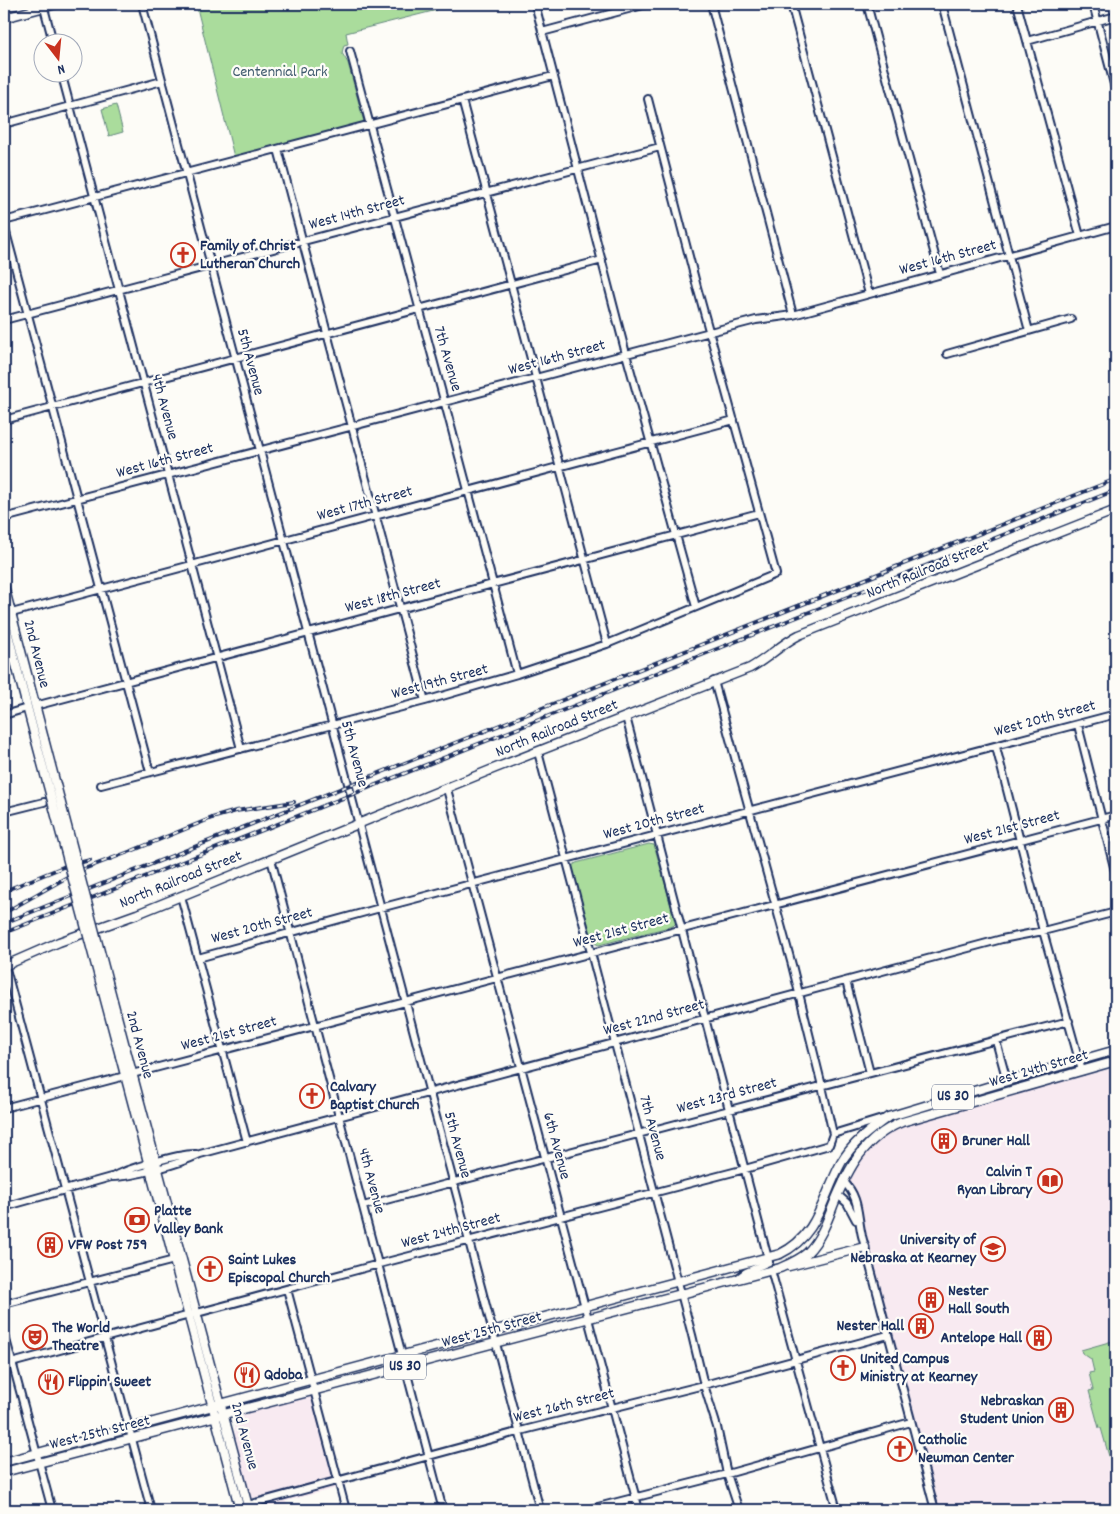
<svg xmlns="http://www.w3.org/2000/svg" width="1120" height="1514" viewBox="0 0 1120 1514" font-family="Dekko,sans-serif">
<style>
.built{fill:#f8eaf1}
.park{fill:#aadc9c;stroke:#62867d}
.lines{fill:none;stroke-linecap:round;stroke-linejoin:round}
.minor-casing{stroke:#1b2f5e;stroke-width:10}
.major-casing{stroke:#1b2f5e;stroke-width:11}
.minor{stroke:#fdfcf7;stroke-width:6}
.major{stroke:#fdfcf7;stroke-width:8}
.rail-casing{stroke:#1b2f5e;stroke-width:4}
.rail{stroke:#fdfcf7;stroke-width:2;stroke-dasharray:5.5;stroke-linecap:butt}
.major-bridge-casing{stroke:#1b2f5e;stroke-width:11;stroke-linecap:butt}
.major-bridge{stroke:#fdfcf7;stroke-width:8}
.labels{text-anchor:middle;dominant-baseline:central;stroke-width:4.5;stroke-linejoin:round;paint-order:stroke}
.shield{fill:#fdfcf7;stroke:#5f6c8c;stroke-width:1}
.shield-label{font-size:15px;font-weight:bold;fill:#1b2f5e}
.park-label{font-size:16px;fill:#3f5a6e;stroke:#fdfcf7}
.street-label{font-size:16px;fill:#1b2f5e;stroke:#fdfcf7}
.poi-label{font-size:16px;font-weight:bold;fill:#1b2f5e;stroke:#fdfcf7;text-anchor:start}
</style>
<rect width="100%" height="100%" fill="#fdfcf7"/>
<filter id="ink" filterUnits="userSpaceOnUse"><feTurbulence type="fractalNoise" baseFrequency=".02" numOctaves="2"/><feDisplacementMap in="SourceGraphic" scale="10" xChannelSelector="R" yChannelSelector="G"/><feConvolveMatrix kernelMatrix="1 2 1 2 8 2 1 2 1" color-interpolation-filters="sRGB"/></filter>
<g filter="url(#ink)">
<path class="built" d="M1116 1067V1510H940L857 1199 854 1189 846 1182 860 1154 890 1127 908 1124Z
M320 1394 319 1398 339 1470 345 1486 286 1501 288 1510H253L235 1438 234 1426 239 1417 255 1411Z"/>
<path class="park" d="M196 4H436L437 10 346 33 348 44 344 45 342 53 348 63 364 122 234 157Z
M116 105 123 132 109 136 102 109Z
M649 844 654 845 655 848 676 923 673 926 599 945 594 943 572 871V866L576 863Z
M1116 1340V1470L1112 1467 1101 1428H1099L1089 1391 1093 1390 1089 1373 1094 1372 1091 1359 1082 1353 1081 1350Z"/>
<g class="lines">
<defs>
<path id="minor" d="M43 4 53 42
M142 4 540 1510
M535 4 626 354 696 607
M711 4 793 315
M791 4 869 294
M867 4 940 274
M942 4 1029 331
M1017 4 1080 236
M1093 4 1116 92
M542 32 647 4
M1027 41 1116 16
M350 51C406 259 462 466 517 674
M61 72 241 749
M462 100 607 644
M4 124 162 81
M278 149 425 701
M4 221 553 76
M4 225 150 772
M4 320 660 147
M947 354 1071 319
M4 420 602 260
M4 518 710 332 756 320 793 315 1116 226
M4 615 734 420
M35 706 759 513
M4 715 27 708
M626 717 769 1262 746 1272 738 1278
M1078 725 1116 875
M996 747 1043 931 1082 1071
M538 752 692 1335 704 1385 717 1427 727 1474 739 1510
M101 785 425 701 517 674 607 644 776 574 697 287 648 99
M447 789 639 1510
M4 812 44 802
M271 859 443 1510
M181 896 247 1142
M198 958 380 908 1116 714
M5 965 151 1510
M846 981 870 1073
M996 1041 1007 1081
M132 1074 1116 815
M4 1108 125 1076
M833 1134 882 1119
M113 1177C125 1169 181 1153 196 1154
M843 1181C860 1197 857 1215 862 1236L935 1510
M838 1195 847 1203 856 1220
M363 1206 1069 1021
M4 1207 111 1177C134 1177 179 1164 200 1154L1002 939 1043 931 1116 912
M771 1270 837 1510
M287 1289 346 1510
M4 1304 182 1258
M4 1332 52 1510
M4 1365 379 1264 745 1169 829 1145 833 1134 822 1086 792 965 714 681
M248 1505 528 1429 704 1385 888 1335
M229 1510 239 1508
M586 1510 727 1474 911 1422"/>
<path id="major" d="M4 18 56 4
M4 586 44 739
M4 619 36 741
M4 966 59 942 137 914 493 769 750 668C767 659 781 644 799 635L1116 510
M127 1054 249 1510
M120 1056 240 1510
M789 1266 865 1247
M4 1462 780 1254C819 1235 822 1198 841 1163 852 1143 870 1130 888 1117L1007 1081 1116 1050
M4 1472 780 1268C789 1264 799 1260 807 1253 820 1240 827 1222 833 1206 848 1169 863 1138 902 1122L1116 1061"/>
</defs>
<use href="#minor" class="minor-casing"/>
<use href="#major" class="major-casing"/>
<use href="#minor" class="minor"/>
<use href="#major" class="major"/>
<defs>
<path id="rail" d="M4 891 63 867 90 860
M4 913 76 872 134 850 212 818 236 811 294 802
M4 923 1116 479
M4 933 1116 490"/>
</defs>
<use href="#rail" class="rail-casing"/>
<use href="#rail" class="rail"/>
<defs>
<path id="major-bridge" d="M44 739 127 1054
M36 741 120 1056"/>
</defs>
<use href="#major-bridge" class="major-bridge-casing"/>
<use href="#major-bridge" class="major-bridge"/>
</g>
</g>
<defs>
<symbol id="church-ring" viewBox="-11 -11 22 22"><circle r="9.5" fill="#fdfcf7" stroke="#c8321e" stroke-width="1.5"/><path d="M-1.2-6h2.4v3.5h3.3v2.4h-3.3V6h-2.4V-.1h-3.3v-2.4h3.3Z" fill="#c8321e"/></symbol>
<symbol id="building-ring" viewBox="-11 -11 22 22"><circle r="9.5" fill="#fdfcf7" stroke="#c8321e" stroke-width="1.5"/><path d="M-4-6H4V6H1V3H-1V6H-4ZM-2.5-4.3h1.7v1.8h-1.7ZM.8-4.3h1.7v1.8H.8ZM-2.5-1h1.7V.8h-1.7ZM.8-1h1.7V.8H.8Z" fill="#c8321e"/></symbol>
<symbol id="library-ring" viewBox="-11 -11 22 22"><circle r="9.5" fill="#fdfcf7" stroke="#c8321e" stroke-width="1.5"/><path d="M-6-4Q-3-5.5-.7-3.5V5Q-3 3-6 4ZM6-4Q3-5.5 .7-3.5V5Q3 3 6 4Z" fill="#c8321e"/></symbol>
<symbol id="bank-ring" viewBox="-11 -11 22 22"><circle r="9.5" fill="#fdfcf7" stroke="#c8321e" stroke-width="1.5"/><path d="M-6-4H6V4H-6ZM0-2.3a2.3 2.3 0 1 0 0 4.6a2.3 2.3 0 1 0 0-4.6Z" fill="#c8321e"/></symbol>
<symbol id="university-ring" viewBox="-11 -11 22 22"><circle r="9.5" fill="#fdfcf7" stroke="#c8321e" stroke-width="1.5"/><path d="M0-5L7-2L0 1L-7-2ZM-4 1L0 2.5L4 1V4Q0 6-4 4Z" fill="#c8321e"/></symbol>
<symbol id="theatre-ring" viewBox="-11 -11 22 22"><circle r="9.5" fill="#fdfcf7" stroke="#c8321e" stroke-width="1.5"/><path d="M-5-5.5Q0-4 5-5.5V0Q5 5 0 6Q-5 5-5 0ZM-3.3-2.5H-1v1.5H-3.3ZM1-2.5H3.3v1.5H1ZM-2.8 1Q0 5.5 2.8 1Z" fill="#c8321e"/></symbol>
<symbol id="restaurant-ring" viewBox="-11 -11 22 22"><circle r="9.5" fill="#fdfcf7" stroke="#c8321e" stroke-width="1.5"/><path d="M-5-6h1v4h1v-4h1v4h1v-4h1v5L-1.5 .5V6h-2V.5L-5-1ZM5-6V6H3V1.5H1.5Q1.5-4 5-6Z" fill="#c8321e"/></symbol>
</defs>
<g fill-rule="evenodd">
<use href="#church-ring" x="169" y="241" width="28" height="28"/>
<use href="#church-ring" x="298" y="1082" width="28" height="28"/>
<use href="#building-ring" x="930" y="1127" width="28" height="28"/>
<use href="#library-ring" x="1036" y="1167" width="28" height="28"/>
<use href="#bank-ring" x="123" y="1206" width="28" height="28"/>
<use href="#building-ring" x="36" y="1231" width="28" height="28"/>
<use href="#university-ring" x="979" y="1235" width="28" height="28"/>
<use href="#church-ring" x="196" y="1255" width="28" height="28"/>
<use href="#building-ring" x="917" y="1286" width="28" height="28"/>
<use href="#building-ring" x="907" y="1312" width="28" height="28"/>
<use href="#theatre-ring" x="21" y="1323" width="28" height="28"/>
<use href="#building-ring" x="1025" y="1324" width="28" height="28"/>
<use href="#church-ring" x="829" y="1354" width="28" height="28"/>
<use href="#restaurant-ring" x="233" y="1361" width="28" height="28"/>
<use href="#restaurant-ring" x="37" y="1368" width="28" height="28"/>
<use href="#building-ring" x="1047" y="1396" width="28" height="28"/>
<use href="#church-ring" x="886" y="1435" width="28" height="28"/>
</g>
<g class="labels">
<g class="shield">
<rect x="932" y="1084.5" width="42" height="25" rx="4"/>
<rect x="384" y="1354.5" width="42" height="25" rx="4"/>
</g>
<g class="shield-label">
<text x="953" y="1097">US 30</text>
<text x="405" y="1367">US 30</text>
</g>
<g class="park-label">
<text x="280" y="72">Centennial Park</text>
</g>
<g class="street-label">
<text transform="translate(357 213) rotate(-15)">West 14th Street</text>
<text transform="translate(948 258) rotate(-15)">West 16th Street</text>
<text transform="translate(557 358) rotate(-15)">West 16th Street</text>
<text transform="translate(447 359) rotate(74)">7th Avenue</text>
<text transform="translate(250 362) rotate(75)">5th Avenue</text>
<text transform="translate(164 407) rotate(75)">4th Avenue</text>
<text transform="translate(165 461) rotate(-15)">West 16th Street</text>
<text transform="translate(365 504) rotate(-15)">West 17th Street</text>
<text transform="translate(928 570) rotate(-22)">North Railroad Street</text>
<text transform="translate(393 596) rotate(-15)">West 18th Street</text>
<text transform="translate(36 654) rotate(76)">2nd Avenue</text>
<text transform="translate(440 682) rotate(-15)">West 19th Street</text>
<text transform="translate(1045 719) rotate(-15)">West 20th Street</text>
<text transform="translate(557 729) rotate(-22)">North Railroad Street</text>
<text transform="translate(354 754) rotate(75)">5th Avenue</text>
<text transform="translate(654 822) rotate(-15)">West 20th Street</text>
<text transform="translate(1012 828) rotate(-15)">West 21st Street</text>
<text transform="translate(181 880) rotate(-22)">North Railroad Street</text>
<text transform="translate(262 926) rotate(-15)">West 20th Street</text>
<text transform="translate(621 931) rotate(-15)">West 21st Street</text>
<text transform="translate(654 1018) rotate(-15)">West 22nd Street</text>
<text transform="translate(229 1034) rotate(-15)">West 21st Street</text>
<text transform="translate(139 1045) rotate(75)">2nd Avenue</text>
<text transform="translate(1039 1069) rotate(-16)">West 24th Street</text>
<text transform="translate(727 1096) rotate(-15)">West 23rd Street</text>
<text transform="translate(652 1128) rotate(75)">7th Avenue</text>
<text transform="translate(457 1145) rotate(75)">5th Avenue</text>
<text transform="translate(556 1146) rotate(75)">6th Avenue</text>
<text transform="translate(371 1181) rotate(75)">4th Avenue</text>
<text transform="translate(451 1231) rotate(-15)">West 24th Street</text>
<text transform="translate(492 1330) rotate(-15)">West 25th Street</text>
<text transform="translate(564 1406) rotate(-14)">West 26th Street</text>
<text transform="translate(100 1433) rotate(-14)">West 25th Street</text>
<text transform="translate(244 1436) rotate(75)">2nd Avenue</text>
</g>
<g class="poi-label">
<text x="200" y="246">Family of Christ<tspan x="200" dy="18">Lutheran Church</tspan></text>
<text x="330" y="1087">Calvary<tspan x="330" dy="18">Baptist Church</tspan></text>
<text x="962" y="1141">Bruner Hall</text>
<text x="1032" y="1172" text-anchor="end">Calvin T<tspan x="1032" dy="18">Ryan Library</tspan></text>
<text x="154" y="1211">Platte<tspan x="154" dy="18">Valley Bank</tspan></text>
<text x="976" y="1240" text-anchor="end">University of<tspan x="976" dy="18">Nebraska at Kearney</tspan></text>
<text x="68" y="1245">VFW Post 759</text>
<text x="228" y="1260">Saint Lukes<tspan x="228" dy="18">Episcopal Church</tspan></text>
<text x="948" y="1291">Nester<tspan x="948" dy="18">Hall South</tspan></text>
<text x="904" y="1326" text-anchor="end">Nester Hall</text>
<text x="52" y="1328">The World<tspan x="52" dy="18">Theatre</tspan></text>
<text x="1022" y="1338" text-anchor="end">Antelope Hall</text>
<text x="860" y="1359">United Campus<tspan x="860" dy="18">Ministry at Kearney</tspan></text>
<text x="264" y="1375">Qdoba</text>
<text x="68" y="1382">Flippin' Sweet</text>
<text x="1044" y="1401" text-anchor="end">Nebraskan<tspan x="1044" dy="18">Student Union</tspan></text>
<text x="918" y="1440">Catholic<tspan x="918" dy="18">Newman Center</tspan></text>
</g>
</g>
<rect width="1120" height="1514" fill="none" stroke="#fdfcf7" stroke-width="20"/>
<rect x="10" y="10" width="1100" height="1494" fill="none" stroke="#1b2f5e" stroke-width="2" filter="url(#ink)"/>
<g transform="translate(58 58) rotate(164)"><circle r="24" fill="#fdfcf7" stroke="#a3aaba"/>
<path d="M0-4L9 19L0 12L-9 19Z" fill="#c8321e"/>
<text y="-8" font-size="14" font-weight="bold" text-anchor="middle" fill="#1b2f5e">N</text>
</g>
</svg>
